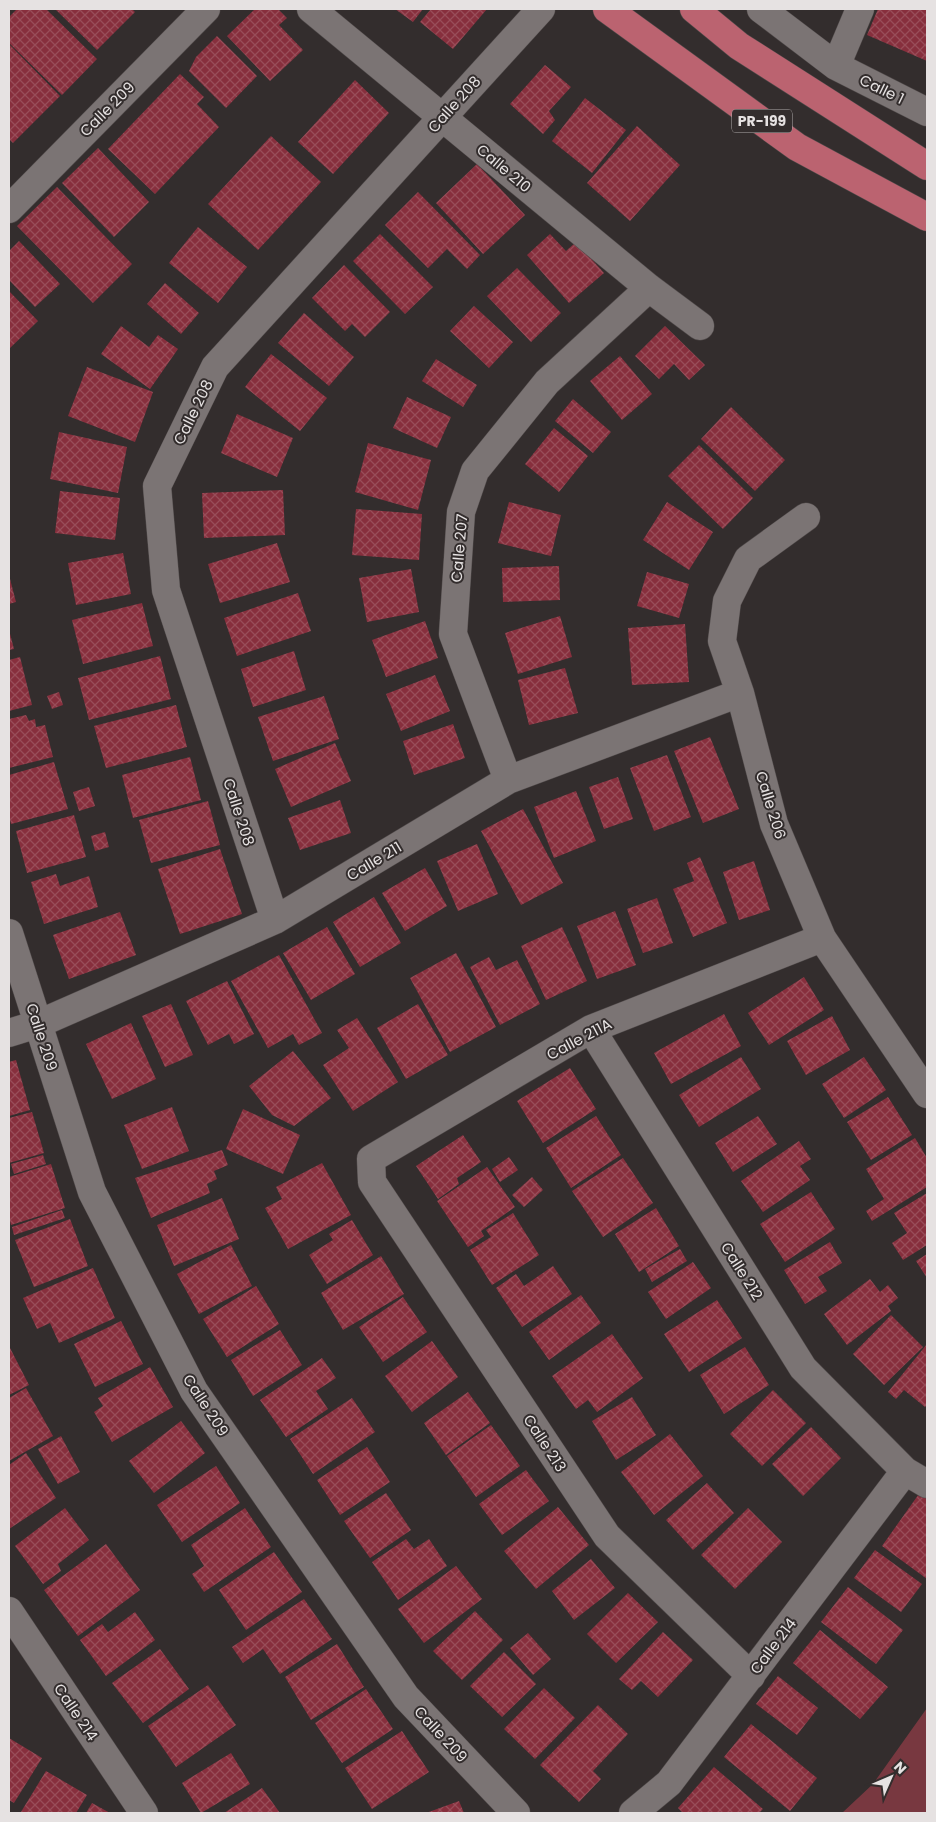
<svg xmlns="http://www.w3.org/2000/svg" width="936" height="1822" viewBox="0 0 936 1822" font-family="Poppins,sans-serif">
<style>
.pitch{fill:#783840}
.building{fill:url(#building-cross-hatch)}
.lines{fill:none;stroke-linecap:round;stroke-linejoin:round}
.minor-casing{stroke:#504a4a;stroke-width:29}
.major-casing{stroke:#504a4a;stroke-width:29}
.minor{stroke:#7b7474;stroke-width:28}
.major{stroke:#bb6370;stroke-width:28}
.labels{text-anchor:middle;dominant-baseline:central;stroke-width:4;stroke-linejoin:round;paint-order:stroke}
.shield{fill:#332d2d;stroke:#b0acac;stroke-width:1}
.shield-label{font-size:14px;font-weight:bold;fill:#e6e2e2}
.street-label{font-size:15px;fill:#e6e2e2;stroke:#332d2d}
</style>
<defs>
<pattern id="building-cross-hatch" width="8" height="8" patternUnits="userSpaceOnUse" patternTransform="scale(1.25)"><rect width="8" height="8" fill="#872f3d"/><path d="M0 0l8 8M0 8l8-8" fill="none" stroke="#984d59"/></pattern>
</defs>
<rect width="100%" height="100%" fill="#332d2d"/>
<path class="pitch" d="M927 1708V1813H842L873 1784Z"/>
<path class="building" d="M17 9H46L97 59 62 95 9 43V17Z
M55 9H132L135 12 97 50Z
M255 9H278L287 18 279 25 303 50 270 81 227 36Z
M395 9H423L413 22Z
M431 9H487L453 49 420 22Z
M878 9H927V61L867 35Z
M217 36 257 76 226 108 189 71 196 57Z
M9 44 60 96 13 143 9 139Z
M545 65 571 87 549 111 555 120 543 134 510 104Z
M180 74 204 97 197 104 219 127 155 194 108 149Z
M355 80 389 113 333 174 298 142Z
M585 98 626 130 592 173 552 141Z
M637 126 680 165 630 221 587 183Z
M271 136 321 182 258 250 208 204Z
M98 148 149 202 114 237 62 183Z
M477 164 525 215 483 254 436 203Z
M57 187 132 264 93 303 17 226Z
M418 192 480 255 467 269 447 249 428 268 385 225Z
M198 227 247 267 218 303 169 263Z
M380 234 433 287 405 314 353 261Z
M550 234 566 251 576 242 604 273 569 303 527 255Z
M19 241 60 284 35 307 9 280V251Z
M344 265 390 312 365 337 352 324 345 331 312 298Z
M517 268 561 313 531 342 487 296Z
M165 283 199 313 181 334 147 304Z
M9 291 38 321 9 349Z
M474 306 513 342 489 368 450 331Z
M304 313 354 357 329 386 278 343Z
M121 326 149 347 158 335 178 349 150 389 101 354Z
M665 326 705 365 689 380 674 364 659 379 635 356Z
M271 354 327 398 300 431 245 387Z
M620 356 652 394 622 420 590 381Z
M436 359 477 385 463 407 422 381Z
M87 367 153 392 135 442 68 416Z
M407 397 451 417 437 448 393 428Z
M573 399 611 432 593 453 555 421Z
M731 407 785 460 755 491 701 439Z
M237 414 293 438 277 477 221 453Z
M554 428 588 456 559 492 525 464Z
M59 432 127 447 118 493 50 479Z
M368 443 431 460 418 510 355 492Z
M699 445 753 498 723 529 668 476Z
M283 490 285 535 204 538 202 493Z
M60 491 120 498 115 540 55 533Z
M509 502 561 515 551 556 498 543Z
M667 502 713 532 689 570 643 540Z
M356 509 422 514 419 560 352 555Z
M277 543 290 582 220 603 208 564Z
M123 553 131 594 76 605 68 563Z
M559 566 560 600 503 602 502 568Z
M411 569 419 612 367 622 359 578Z
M647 572 689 584 679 618 637 606Z
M9 575 16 602 9 604Z
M298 593 311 631 237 656 224 618Z
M142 603 153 646 83 664 72 620Z
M560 616 572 657 518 674 505 633Z
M425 621 438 658 386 677 372 640Z
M685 624 689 682 632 685 628 628Z
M9 630 14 649 9 650Z
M294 651 306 690 253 707 241 669Z
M160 656 171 699 89 720 78 678Z
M20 657 32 705 9 711V660Z
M565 668 578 713 529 725 518 680Z
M435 675 450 711 401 731 386 694Z
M59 692 63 705 52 709 47 696Z
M324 696 339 739 273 761 258 717Z
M176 705 187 747 106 768 94 726Z
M26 715 29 721 35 719 36 727 45 725 53 757 9 768V719Z
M453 724 465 758 414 775 403 741Z
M710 737 739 809 703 823 674 751Z
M335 743 351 781 291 807 275 769Z
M667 755 691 817 654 831 630 768Z
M190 757 201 800 133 818 122 775Z
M54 762 68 809 11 824 9 815V775Z
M618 777 633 819 604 829 589 787Z
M89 787 95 806 79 811 73 792Z
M576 791 596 841 554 858 534 807Z
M340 800 351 833 300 850 288 818Z
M208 801 220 845 151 863 139 820Z
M523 809 563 883 521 905 481 831Z
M74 815 86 857 27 873 16 831Z
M105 832 109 847 95 851 91 836Z
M477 844 498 894 458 911 437 861Z
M220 849 242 914 180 934 158 869Z
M700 857 727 923 693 937 673 889 694 881 687 863Z
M754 861 770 910 739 920 723 872Z
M425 868 447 906 405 931 382 893Z
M56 874 60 886 89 876 98 907 44 924 31 882Z
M374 897 401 943 360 967 333 922Z
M657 898 673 943 643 953 627 909Z
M615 911 636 965 597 979 577 926Z
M120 912 136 955 69 979 53 935Z
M327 927 355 974 311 1000 283 953Z
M562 927 587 981 546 1000 521 946Z
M456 953 496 1027 450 1052 410 978Z
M279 955 322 1033 299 1045 293 1034 268 1048 231 981Z
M489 957 496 970 517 960 540 1004 500 1025 470 967Z
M804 977 824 1010 769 1045 748 1013Z
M227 981 254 1034 234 1044 229 1034 208 1045 186 1001Z
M171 1004 193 1055 165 1067 142 1016Z
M418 1004 448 1055 406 1079 377 1028Z
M724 1014 741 1046 671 1084 654 1053Z
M832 1016 850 1050 806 1075 787 1041Z
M357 1018 398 1082 353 1111 323 1065 349 1048 337 1030Z
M131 1023 156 1079 112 1099 86 1044Z
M293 1051 331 1098 294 1126 272 1115 249 1086Z
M741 1057 761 1089 699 1127 679 1095Z
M864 1057 886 1090 844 1118 822 1084Z
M16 1060 30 1110 9 1116V1062Z
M570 1068 596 1109 543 1143 517 1101Z
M888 1097 912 1135 871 1160 847 1122Z
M172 1107 189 1151 142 1169 124 1125Z
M243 1109 300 1135 283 1174 226 1149Z
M32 1112 44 1153 9 1163V1118Z
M596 1116 621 1155 571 1188 546 1148Z
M758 1116 777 1144 733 1172 715 1143Z
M463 1135 481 1162 457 1178 459 1184 438 1199 416 1166Z
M915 1138 927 1158V1187L872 1221 866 1211 884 1199 866 1169Z
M799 1141 811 1159 800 1166 810 1180 763 1212 741 1181Z
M222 1150 228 1165 214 1171 217 1179 207 1184 210 1193 151 1218 135 1178Z
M43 1155 46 1164 14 1174 11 1164Z
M509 1157 518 1170 500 1182 492 1169Z
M623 1158 653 1203 603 1237 572 1191Z
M322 1163 351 1215 288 1249 265 1208 282 1199 276 1187Z
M51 1164 65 1208 11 1225 9 1217V1177Z
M487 1167 515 1207 481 1231 484 1236 468 1247 437 1201Z
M532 1177 543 1190 524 1207 512 1195Z
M811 1192 835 1229 785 1262 760 1224Z
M927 1193V1245L903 1260 892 1243 907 1233 894 1213Z
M222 1198 239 1239 174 1266 157 1225Z
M656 1208 679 1246 639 1272 615 1234Z
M62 1210 65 1218 14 1235 12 1227Z
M513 1213 539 1255 492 1285 470 1250 491 1237 486 1230Z
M70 1219 88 1266 34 1287 15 1240Z
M352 1220 373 1255 327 1284 309 1255 333 1240 329 1234Z
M830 1242 842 1263 818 1277 827 1291 805 1304 784 1270Z
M231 1245 252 1286 199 1314 177 1274Z
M680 1249 687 1261 652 1282 645 1269Z
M927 1254V1278L916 1261Z
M381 1256 404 1294 343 1330 321 1293Z
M693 1262 711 1288 666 1319 648 1292Z
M553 1266 572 1294 522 1327 496 1288 516 1274 524 1286Z
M93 1268 115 1318 59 1343 50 1323 37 1329 23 1298Z
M870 1279 880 1292 888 1285 898 1298 888 1306 891 1311 847 1345 824 1314Z
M256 1286 279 1324 227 1357 203 1319Z
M581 1295 601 1323 549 1360 529 1332Z
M403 1297 427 1332 383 1362 359 1327Z
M717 1300 742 1338 689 1372 664 1334Z
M891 1315 923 1347 884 1385 853 1354Z
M121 1321 143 1364 95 1387 74 1344Z
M280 1330 302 1365 253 1396 231 1360Z
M612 1334 643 1378 597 1412 588 1400 576 1409 552 1376Z
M432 1341 458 1377 412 1412 385 1376Z
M927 1344V1405L925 1407 904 1390 896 1399 888 1392Z
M9 1346 29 1385 9 1395Z
M745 1347 769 1385 724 1414 700 1375Z
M322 1358 336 1378 316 1391 328 1409 286 1437 260 1400Z
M150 1367 173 1407 112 1442 94 1412 103 1406 98 1398Z
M26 1388 53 1436 9 1461V1398Z
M773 1390 806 1423 762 1466 730 1434Z
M468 1392 490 1423 446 1455 424 1423Z
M632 1397 656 1435 616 1460 592 1421Z
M352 1398 375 1432 313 1474 290 1439Z
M181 1421 205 1453 154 1493 129 1461Z
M491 1425 520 1466 476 1497 447 1456Z
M811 1427 841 1458 803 1496 772 1464Z
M670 1434 703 1476 654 1515 621 1472Z
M61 1436 80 1472 58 1484 38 1449Z
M367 1447 390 1482 340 1515 317 1480Z
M26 1453 56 1498 9 1529V1465Z
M216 1466 240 1503 182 1542 157 1505Z
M526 1470 549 1501 502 1535 479 1504Z
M707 1483 734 1513 693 1550 666 1520Z
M921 1491 927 1496V1579L882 1546Z
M386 1493 411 1530 370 1558 344 1521Z
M558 1507 589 1545 536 1589 504 1551Z
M65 1508 89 1540 58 1564 61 1571 43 1584 15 1546Z
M245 1508 271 1547 204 1592 192 1574 204 1566 191 1545Z
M748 1508 782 1542 735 1589 701 1555Z
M406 1539 414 1549 429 1539 447 1566 398 1600 372 1562Z
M106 1544 140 1590 78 1636 44 1590Z
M875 1550 922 1584 901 1612 854 1578Z
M274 1552 302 1592 246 1630 219 1590Z
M591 1559 615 1588 574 1620 552 1591Z
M456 1566 482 1599 424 1643 398 1609Z
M848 1587 903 1630 876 1664 821 1622Z
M628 1593 658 1622 616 1663 587 1634Z
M304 1599 332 1639 280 1674 263 1649 243 1663 232 1647Z
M475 1611 503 1640 462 1680 433 1651Z
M135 1612 155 1640 106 1676 80 1640 102 1624 108 1632Z
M820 1630 888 1687 860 1719 793 1663Z
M663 1632 693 1660 658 1697 641 1681 632 1690 619 1679Z
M528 1633 551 1659 533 1675 510 1648Z
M337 1644 364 1687 311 1720 285 1677Z
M160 1649 189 1689 143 1723 112 1683Z
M504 1652 536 1684 502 1717 470 1686Z
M778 1676 818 1708 797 1735 756 1704Z
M208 1685 236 1725 176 1767 148 1726Z
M544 1688 575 1718 535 1759 504 1729Z
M366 1689 393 1729 342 1763 315 1723Z
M598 1705 628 1734 593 1771 601 1779 579 1802 540 1765Z
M751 1724 817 1778 790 1811 724 1757Z
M402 1731 429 1772 372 1809 345 1768Z
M9 1738 42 1758 14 1803 9 1800Z
M231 1753 250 1784 201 1813 182 1783Z
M714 1767 763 1809 759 1813H683L678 1808Z
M46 1771 87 1795 76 1813 21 1812Z
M262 1788 280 1813H224Z
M459 1801 464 1813H426Z
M92 1803 110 1813H86Z"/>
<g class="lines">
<defs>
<path id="minor" d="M311 9 649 288 700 326
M761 9 836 66 927 112
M836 66 860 9
M9 209 206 9
M806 517 748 559 727 601 722 641 740 693 774 824 822 938 927 1094
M508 780 453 634 461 512 475 471 547 382 649 288
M275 920 166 590 157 486 215 367 541 9
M9 933 92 1192 194 1391 406 1697 516 1813
M591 1029 803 1368 905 1471 927 1484
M9 1033 38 1024 275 920 508 780 740 693
M9 1611 144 1813
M751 1676 607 1536 372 1182 371 1159 591 1029 822 938
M633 1813 669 1783 905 1471"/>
<path id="major" d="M607 9 797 147 927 217
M694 9 739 46 927 166"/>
</defs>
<use href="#minor" class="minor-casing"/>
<use href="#major" class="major-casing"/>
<use href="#minor" class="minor"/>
<use href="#major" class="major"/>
</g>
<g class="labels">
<rect class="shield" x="732" y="109.5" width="60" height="23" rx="4"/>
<g class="shield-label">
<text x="762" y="121">PR-199</text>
</g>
<g class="street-label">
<text transform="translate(882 89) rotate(26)">Calle 1</text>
<text transform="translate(454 104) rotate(-48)">Calle 208</text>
<text transform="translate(107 109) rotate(-45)">Calle 209</text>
<text transform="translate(504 168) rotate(40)">Calle 210</text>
<text transform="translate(193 412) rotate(-64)">Calle 208</text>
<text transform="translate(459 548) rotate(-85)">Calle 207</text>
<text transform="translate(771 805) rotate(73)">Calle 206</text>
<text transform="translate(239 812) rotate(72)">Calle 208</text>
<text transform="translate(374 861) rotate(-31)">Calle 211</text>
<text transform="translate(42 1037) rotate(72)">Calle 209</text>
<text transform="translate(579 1039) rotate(-28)">Calle 211A</text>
<text transform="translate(742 1271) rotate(58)">Calle 212</text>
<text transform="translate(206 1405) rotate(57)">Calle 209</text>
<text transform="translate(545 1443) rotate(57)">Calle 213</text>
<text transform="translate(773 1646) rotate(-53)">Calle 214</text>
<text transform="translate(76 1712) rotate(56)">Calle 214</text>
<text transform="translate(441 1734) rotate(47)">Calle 209</text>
</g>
</g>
<rect width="936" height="1822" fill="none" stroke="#e6e2e2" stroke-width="20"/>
<g transform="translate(891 1777) rotate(45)" stroke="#332d2d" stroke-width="4" paint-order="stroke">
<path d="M0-4L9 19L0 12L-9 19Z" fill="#e6e2e2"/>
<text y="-8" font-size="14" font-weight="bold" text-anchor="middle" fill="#e6e2e2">N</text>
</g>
</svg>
